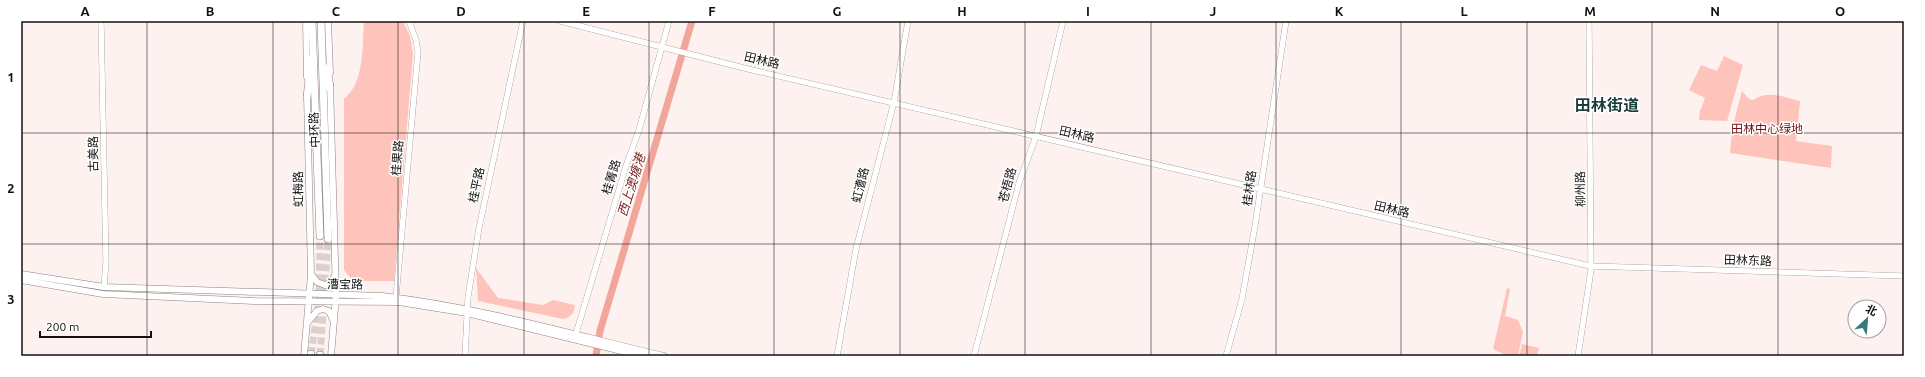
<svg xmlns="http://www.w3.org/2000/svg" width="1925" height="377" viewBox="0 0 1925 377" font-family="Ubuntu,'Noto Sans SC',sans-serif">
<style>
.green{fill:#fec4bb}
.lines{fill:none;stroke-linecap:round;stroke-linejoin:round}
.river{stroke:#f1a59b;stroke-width:7}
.highway-tunnel{stroke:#dad0ce;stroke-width:7;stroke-dasharray:7 3.5;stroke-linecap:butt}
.secondary-casing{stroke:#8d8381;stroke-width:6}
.primary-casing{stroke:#8d8381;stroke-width:7}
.highway-casing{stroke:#8d8381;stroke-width:8}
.secondary{stroke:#fff;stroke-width:5.5}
.primary{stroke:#fff;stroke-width:6}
.highway{stroke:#fff;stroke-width:7}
.grid{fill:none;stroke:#141010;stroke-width:1;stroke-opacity:0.55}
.labels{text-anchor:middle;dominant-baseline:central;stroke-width:3;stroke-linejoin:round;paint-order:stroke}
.street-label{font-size:12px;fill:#141010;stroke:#fff}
.park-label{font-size:12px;fill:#6e1713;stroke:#fff}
.water-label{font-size:13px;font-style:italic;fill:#7f2821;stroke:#fff}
.district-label{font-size:16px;font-weight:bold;fill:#1a3c3d;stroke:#fff}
.neatline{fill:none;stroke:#141010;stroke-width:1.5}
.grid-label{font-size:13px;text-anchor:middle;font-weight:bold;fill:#141010}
</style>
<rect width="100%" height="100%" fill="#fdf2f0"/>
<path class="green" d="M364 21H403L410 36 413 54 394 281H353L344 270V99C365 82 362 46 364 21Z
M1724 56 1743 65 1727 121 1699 120 1700 111 1705 98 1689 90 1701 65 1717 71Z
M1742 91 1749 99 1753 100C1768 90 1783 97 1800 101L1796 141 1832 146 1831 168 1730 153 1732 129Z
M476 268 498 298 543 305 553 300 575 305C574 314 571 317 563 319L478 301Z
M1507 288 1510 289 1505 316 1518 320 1523 332 1518 356H1508L1493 349Z
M1522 344 1539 348 1537 356H1519Z"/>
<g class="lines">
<path class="river" d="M596 356 600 331 692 21"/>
<path class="highway-tunnel" d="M311 354 319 300 320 236
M320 355 328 239"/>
<defs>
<path id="secondary" d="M101 21 106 262 104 287
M560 21 748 69 1590 266 1904 276
M396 297 418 52 416 40 409 21
M575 337 626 166 639 130 669 21
M465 356 468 297 479 228 523 21
M837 356 856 249 894 102 908 21
M974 356 1019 183 1036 136 1063 21
M1226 356 1242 299 1255 226 1286 21
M1578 356 1591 270 1589 21"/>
<path id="primary" d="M306 21 307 77
M328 21 330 73
M330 84 336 295 331 356
M21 274 104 287 382 296C478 307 570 334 664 356
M311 274 317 282 325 285 332 282 335 275
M21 280 103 294 254 301 399 302 467 313 642 356
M308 322 317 311 323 309 329 311 334 322
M304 356 311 274 307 94"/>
<path id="highway" d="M312 21 320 236
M321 21 328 239
M327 68 330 88
M307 98 311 59
M311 356V354
M320 356V355"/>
</defs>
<use href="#secondary" class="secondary-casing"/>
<use href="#primary" class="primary-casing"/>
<use href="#highway" class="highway-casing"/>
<use href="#secondary" class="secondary"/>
<use href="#primary" class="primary"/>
<use href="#highway" class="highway"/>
</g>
<path class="grid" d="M147 21V356M273 21V356M398 21V356M524 21V356M649 21V356M774 21V356M900 21V356M1025 21V356M1151 21V356M1276 21V356M1401 21V356M1527 21V356M1652 21V356M1778 21V356M21 133H1904M21 244H1904"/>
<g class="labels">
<g class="street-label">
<text transform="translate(762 60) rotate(13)">田林路</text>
<text transform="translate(314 130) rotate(-92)">中环路</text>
<text transform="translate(1077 134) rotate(13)">田林路</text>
<text transform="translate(93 154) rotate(-91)">古美路</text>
<text transform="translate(397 158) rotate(-85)">桂果路</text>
<text transform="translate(611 177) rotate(-73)">桂箐路</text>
<text transform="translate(476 185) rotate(-78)">桂平路</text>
<text transform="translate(860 185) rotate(-76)">虹漕路</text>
<text transform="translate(1007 185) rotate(-75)">苍梧路</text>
<text transform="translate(1249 188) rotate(-82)">桂林路</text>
<text transform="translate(298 189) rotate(-91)">虹梅路</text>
<text transform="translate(1580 189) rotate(-91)">柳州路</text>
<text transform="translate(1392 209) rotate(13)">田林路</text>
<text transform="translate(1748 260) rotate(2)">田林东路</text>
<text transform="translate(345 284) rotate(1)">漕宝路</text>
</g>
<g class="park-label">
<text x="1767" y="128">田林中心绿地</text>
</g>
<g class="water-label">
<text transform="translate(631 185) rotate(-73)">西上澳塘港</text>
</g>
<g class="district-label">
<text x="1607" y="105">田林街道</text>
</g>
</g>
<rect width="1925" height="377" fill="none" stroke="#ffffff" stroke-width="44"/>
<g transform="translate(1867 319) rotate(26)"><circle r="19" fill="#ffffff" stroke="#a19f9f"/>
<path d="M0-3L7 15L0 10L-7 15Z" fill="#337c7e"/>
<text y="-6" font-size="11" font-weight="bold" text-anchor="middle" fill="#141010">北</text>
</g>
<path d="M40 331v6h111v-6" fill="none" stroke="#141010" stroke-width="2"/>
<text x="46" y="331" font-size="12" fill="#141010" stroke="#ffffff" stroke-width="3" paint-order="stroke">200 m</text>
<rect x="22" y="22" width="1881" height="333" class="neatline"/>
<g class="grid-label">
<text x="85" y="16">A</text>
<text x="210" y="16">B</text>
<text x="336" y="16">C</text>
<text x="461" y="16">D</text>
<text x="586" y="16">E</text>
<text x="712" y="16">F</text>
<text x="837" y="16">G</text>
<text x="962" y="16">H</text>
<text x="1088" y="16">I</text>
<text x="1213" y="16">J</text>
<text x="1339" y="16">K</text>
<text x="1464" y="16">L</text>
<text x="1590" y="16">M</text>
<text x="1715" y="16">N</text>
<text x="1840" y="16">O</text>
<text x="11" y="82">1</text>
<text x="11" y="193">2</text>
<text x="11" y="304">3</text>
</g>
</svg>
